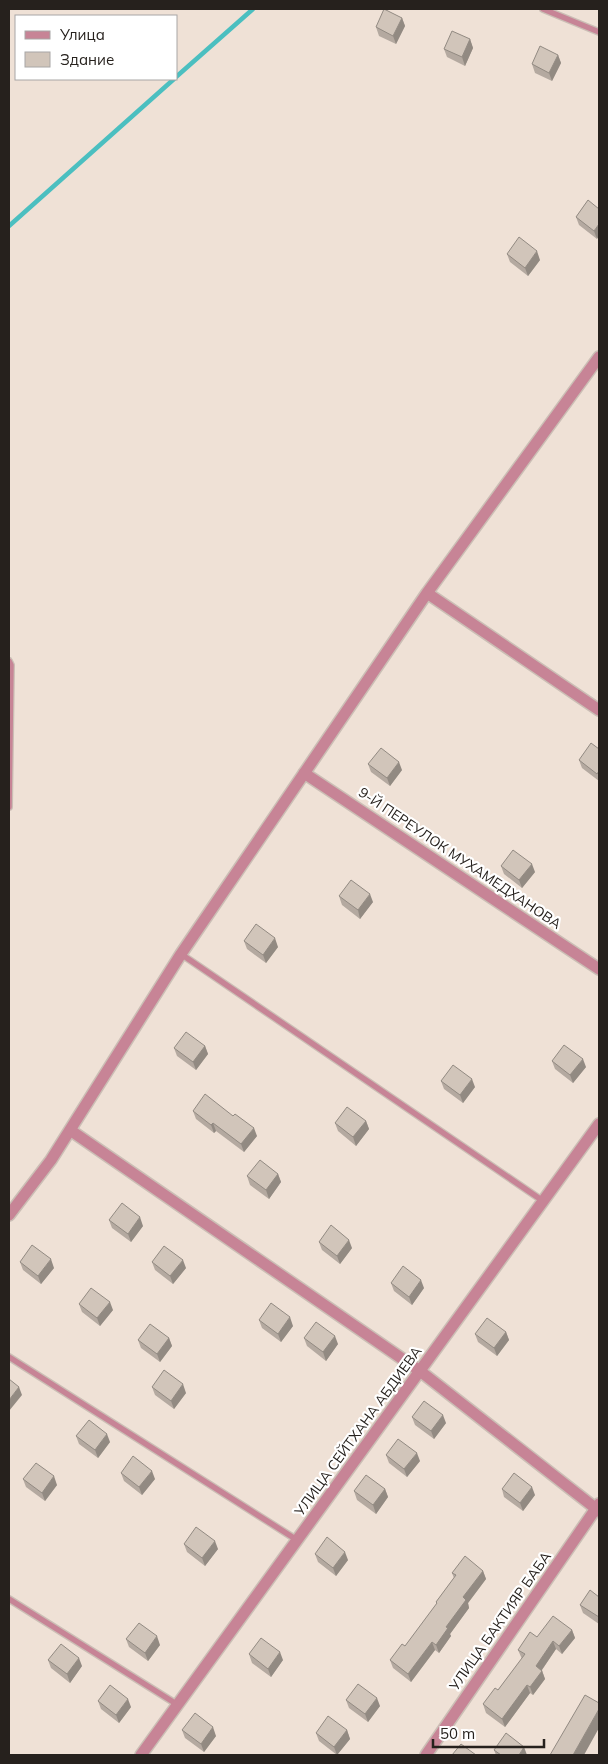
<svg xmlns="http://www.w3.org/2000/svg" width="608" height="1764" viewBox="0 0 608 1764" font-family="Mulish,sans-serif">
<style>
.lines{fill:none;stroke-linecap:round;stroke-linejoin:round}
.stream{stroke:#4bbfc0;stroke-width:4.5}
.service-casing{stroke:#cbbeb5;stroke-width:8}
.minor-casing{stroke:#cbbeb5;stroke-width:14}
.service{stroke:#c78496;stroke-width:5.5}
.minor{stroke:#c78496;stroke-width:11}
.wall{fill:#b4a9a0}
.shaded-wall{fill:#928a82}
.building{fill:#d1c5ba;stroke:#928a82}
.labels{text-anchor:middle;dominant-baseline:central;stroke-width:4.5;stroke-linejoin:round;paint-order:stroke}
.street-label{font-size:14px;fill:#26211d;stroke:#fff}
</style>
<rect width="100%" height="100%" fill="#efe1d6"/>
<g class="lines">
<path class="stream" d="M176 77 253 9
M9 226 174 79"/>
<defs>
<path id="service" d="M543 9 599 32
M9 661 11 665 9 807
M181 954 543 1201
M9 1357 297 1540
M9 1599 178 1705"/>
<path id="minor" d="M427 593 599 710
M304 773 599 969
M70 1130 420 1371 599 1511
M9 1215 51 1160 181 954 427 593 599 357
M141 1755 599 1124
M426 1755 599 1504"/>
</defs>
<use href="#service" class="service-casing"/>
<use href="#minor" class="minor-casing"/>
<use href="#service" class="service"/>
<use href="#minor" class="minor"/>
</g>
<path class="wall" d="M402 18 405 26 396 44 379 36 376 27Z
M470 39 473 48 465 66 447 57 444 49Z
M558 55 561 63 552 81 535 73 532 64Z
M588 200 597 239 579 225 576 217Z
M507 254 540 260 528 276 510 262Z
M599 749V781L582 768 579 760Z
M368 764 402 770 390 786 371 772Z
M501 866 535 872 522 888 504 874Z
M339 896 373 902 360 919 342 905Z
M244 941 278 947 266 963 247 949Z
M205 1046 208 1054 196 1070 177 1056 174 1048Z
M552 1061 586 1067 573 1083 555 1069Z
M441 1081 475 1087 463 1103 444 1089Z
M193 1111 257 1136 244 1152 216 1131 214 1133 196 1119Z
M366 1121 369 1129 356 1146 338 1131 335 1123Z
M278 1174 281 1182 269 1199 250 1185 247 1176Z
M109 1220 143 1226 131 1242 112 1228Z
M319 1242 352 1248 340 1264 322 1250Z
M20 1262 54 1268 41 1284 23 1270Z
M152 1262 186 1268 173 1284 155 1270Z
M391 1283 424 1288 412 1305 394 1291Z
M79 1304 113 1310 100 1326 82 1312Z
M259 1320 293 1326 281 1342 262 1328Z
M506 1332 509 1340 497 1356 478 1342 475 1334Z
M169 1338 172 1346 160 1362 141 1348 138 1340Z
M304 1338 338 1344 326 1361 307 1346Z
M152 1387 186 1393 174 1409 155 1395Z
M412 1417 446 1423 434 1439 415 1425Z
M76 1436 110 1442 98 1458 79 1444Z
M386 1455 420 1461 407 1477 389 1463Z
M121 1473 155 1479 142 1495 124 1481Z
M23 1479 57 1485 45 1501 26 1487Z
M385 1489 388 1497 376 1514 357 1500 354 1491Z
M502 1489 535 1495 523 1511 504 1497Z
M184 1544 218 1549 205 1566 187 1552Z
M315 1554 348 1560 336 1576 318 1562Z
M483 1571 486 1579 468 1603 469 1608 450 1634 451 1636 439 1653 435 1650 411 1682 393 1668 390 1660 405 1646 437 1604 436 1602 454 1578 452 1573Z
M599 1597V1624L583 1613 580 1605Z
M572 1630 575 1638 562 1654 556 1649 542 1670 545 1679 533 1695 530 1693 505 1727 486 1713 483 1704 498 1690 522 1659 518 1650 537 1637Z
M126 1639 160 1645 148 1661 129 1647Z
M249 1654 283 1660 271 1677 252 1663Z
M48 1660 82 1666 70 1683 51 1668Z
M346 1700 380 1706 368 1722 349 1708Z
M98 1701 131 1707 119 1723 101 1709Z
M182 1730 216 1736 204 1752 185 1738Z
M347 1730 350 1739 337 1755 319 1741 316 1733Z
M494 1750 527 1755H496Z"/>
<path class="shaded-wall" d="M402 18 405 26 396 44 393 36Z
M470 39 473 48 465 66 462 57Z
M558 55 561 63 552 81 549 73Z
M599 224V236L597 239 594 231Z
M537 251 540 260 528 276 525 268Z
M399 762 402 770 390 786 387 778Z
M532 864 535 872 522 888 519 880Z
M370 894 373 902 360 919 358 910Z
M275 938 278 947 266 963 263 955Z
M205 1046 208 1054 196 1070 193 1062Z
M583 1059 586 1067 573 1083 570 1075Z
M472 1079 475 1087 463 1103 460 1095Z
M366 1121 369 1129 356 1146 353 1137Z
M213 1123 216 1131 214 1133 211 1125Z
M254 1128 257 1136 244 1152 241 1144Z
M278 1174 281 1182 269 1199 266 1190Z
M140 1217 143 1226 131 1242 128 1234Z
M349 1240 352 1248 340 1264 337 1256Z
M51 1259 54 1268 41 1284 38 1276Z
M183 1260 186 1268 173 1284 170 1276Z
M421 1280 424 1288 412 1305 409 1297Z
M110 1302 113 1310 100 1326 97 1318Z
M290 1317 293 1326 281 1342 278 1334Z
M506 1332 509 1340 497 1356 494 1348Z
M335 1336 338 1344 326 1361 323 1352Z
M169 1338 172 1346 160 1362 157 1354Z
M183 1384 186 1393 174 1409 171 1401Z
M19 1387 22 1395 9 1411V1400Z
M443 1415 446 1423 434 1439 431 1431Z
M107 1434 110 1442 98 1458 95 1450Z
M417 1453 420 1461 407 1477 404 1469Z
M152 1471 155 1479 142 1495 139 1487Z
M54 1476 57 1485 45 1501 42 1493Z
M532 1487 535 1495 523 1511 520 1503Z
M385 1489 388 1497 376 1514 373 1505Z
M215 1541 218 1549 205 1566 202 1558Z
M345 1552 348 1560 336 1576 333 1568Z
M483 1571 486 1579 468 1603 469 1608 450 1634 451 1636 439 1653 436 1645 463 1597Z
M572 1630 575 1638 562 1654 559 1646Z
M157 1636 160 1645 148 1661 145 1653Z
M553 1641 556 1649 539 1674 536 1666Z
M432 1642 435 1650 411 1682 408 1674Z
M280 1652 283 1660 271 1677 268 1669Z
M79 1658 82 1666 70 1683 67 1674Z
M542 1671 545 1679 533 1695 530 1687Z
M527 1685 530 1693 505 1727 502 1719Z
M377 1698 380 1706 368 1722 365 1714Z
M128 1699 131 1707 119 1723 116 1715Z
M599 1709V1728L584 1755H573Z
M213 1727 216 1736 204 1752 201 1744Z
M347 1730 350 1739 337 1755 334 1747Z
M524 1747 527 1755H519Z"/>
<path class="building" d="M384 9 402 18 393 36 376 27Z
M452 31 470 39 462 57 444 49Z
M540 46 558 55 549 73 532 64Z
M588 200 599 209V224L594 231 576 217Z
M519 237 537 251 525 268 507 254Z
M591 743 599 749V771L597 774 579 760Z
M381 748 399 762 387 778 368 764Z
M513 850 532 864 519 880 501 866Z
M351 880 370 894 358 910 339 896Z
M256 924 275 938 263 955 244 941Z
M186 1032 205 1046 193 1062 174 1048Z
M564 1045 583 1059 570 1075 552 1061Z
M453 1065 472 1079 460 1095 441 1081Z
M205 1094 233 1116 235 1114 254 1128 241 1144 213 1123 211 1125 193 1111Z
M347 1107 366 1121 353 1137 335 1123Z
M260 1160 278 1174 266 1190 247 1176Z
M122 1203 140 1217 128 1234 109 1220Z
M331 1225 349 1240 337 1256 319 1242Z
M32 1245 51 1259 38 1276 20 1262Z
M164 1246 183 1260 170 1276 152 1262Z
M403 1266 421 1280 409 1297 391 1283Z
M91 1288 110 1302 97 1318 79 1304Z
M271 1303 290 1317 278 1334 259 1320Z
M487 1318 506 1332 494 1348 475 1334Z
M316 1322 335 1336 323 1352 304 1338Z
M150 1324 169 1338 157 1354 138 1340Z
M164 1370 183 1384 171 1401 152 1387Z
M9 1379 19 1387 9 1400Z
M424 1401 443 1415 431 1431 412 1417Z
M89 1420 107 1434 95 1450 76 1436Z
M398 1439 417 1453 404 1469 386 1455Z
M133 1456 152 1471 139 1487 121 1473Z
M36 1463 54 1476 42 1493 23 1479Z
M514 1473 532 1487 520 1503 502 1489Z
M366 1475 385 1489 373 1505 354 1491Z
M196 1527 215 1541 202 1558 184 1544Z
M327 1537 345 1552 333 1568 315 1554Z
M465 1556 483 1571 463 1597 466 1600 446 1627 448 1628 436 1645 432 1642 408 1674 390 1660 402 1644 405 1646 437 1603 436 1602 456 1575 452 1573Z
M590 1590 599 1597V1617L580 1605Z
M553 1616 572 1630 559 1646 553 1641 536 1666 542 1671 530 1687 527 1685 502 1719 483 1704 495 1688 498 1690 525 1654 518 1650 530 1632 537 1637Z
M139 1623 157 1636 145 1653 126 1639Z
M261 1638 280 1652 268 1669 249 1654Z
M61 1644 79 1658 67 1674 48 1660Z
M358 1684 377 1698 365 1714 346 1700Z
M110 1685 128 1699 116 1715 98 1701Z
M585 1695 599 1703V1709L573 1755H550Z
M195 1713 213 1727 201 1744 182 1730Z
M328 1716 347 1730 334 1747 316 1733Z
M506 1733 524 1747 519 1755H501L494 1750Z
M461 1744 476 1755H452Z"/>
<g class="labels">
<g class="street-label">
<text transform="translate(460 858) rotate(34)">9-Й ПЕРЕУЛОК МУХАМЕДХАНОВА</text>
<text transform="translate(358 1431) rotate(-54)">УЛИЦА СЕЙТХАНА АБДИЕВА</text>
<text transform="translate(500 1621) rotate(-55)">УЛИЦА БАКТИЯР БАБА</text>
</g>
</g>
<rect width="608" height="1764" fill="none" stroke="#26211d" stroke-width="20"/>
<rect x="15" y="15" width="162" height="65" fill="#ffffff" stroke="#a8a6a5"/>
<rect x="25" y="31" width="25" height="8" fill="#c78496" stroke="#a8a6a5"/>
<text x="60" y="40" font-size="15" fill="#26211d">Улица</text>
<rect x="25" y="52" width="25" height="15" fill="#d1c5ba" stroke="#a8a6a5"/>
<text x="60" y="65" font-size="15" fill="#26211d">Здание</text>
<path d="M433 1739v8h111v-8" fill="none" stroke="#26211d" stroke-width="2.5"/>
<text x="440" y="1739" font-size="15" fill="#26211d" stroke="#ffffff" stroke-width="4" paint-order="stroke">50 m</text>
</svg>
